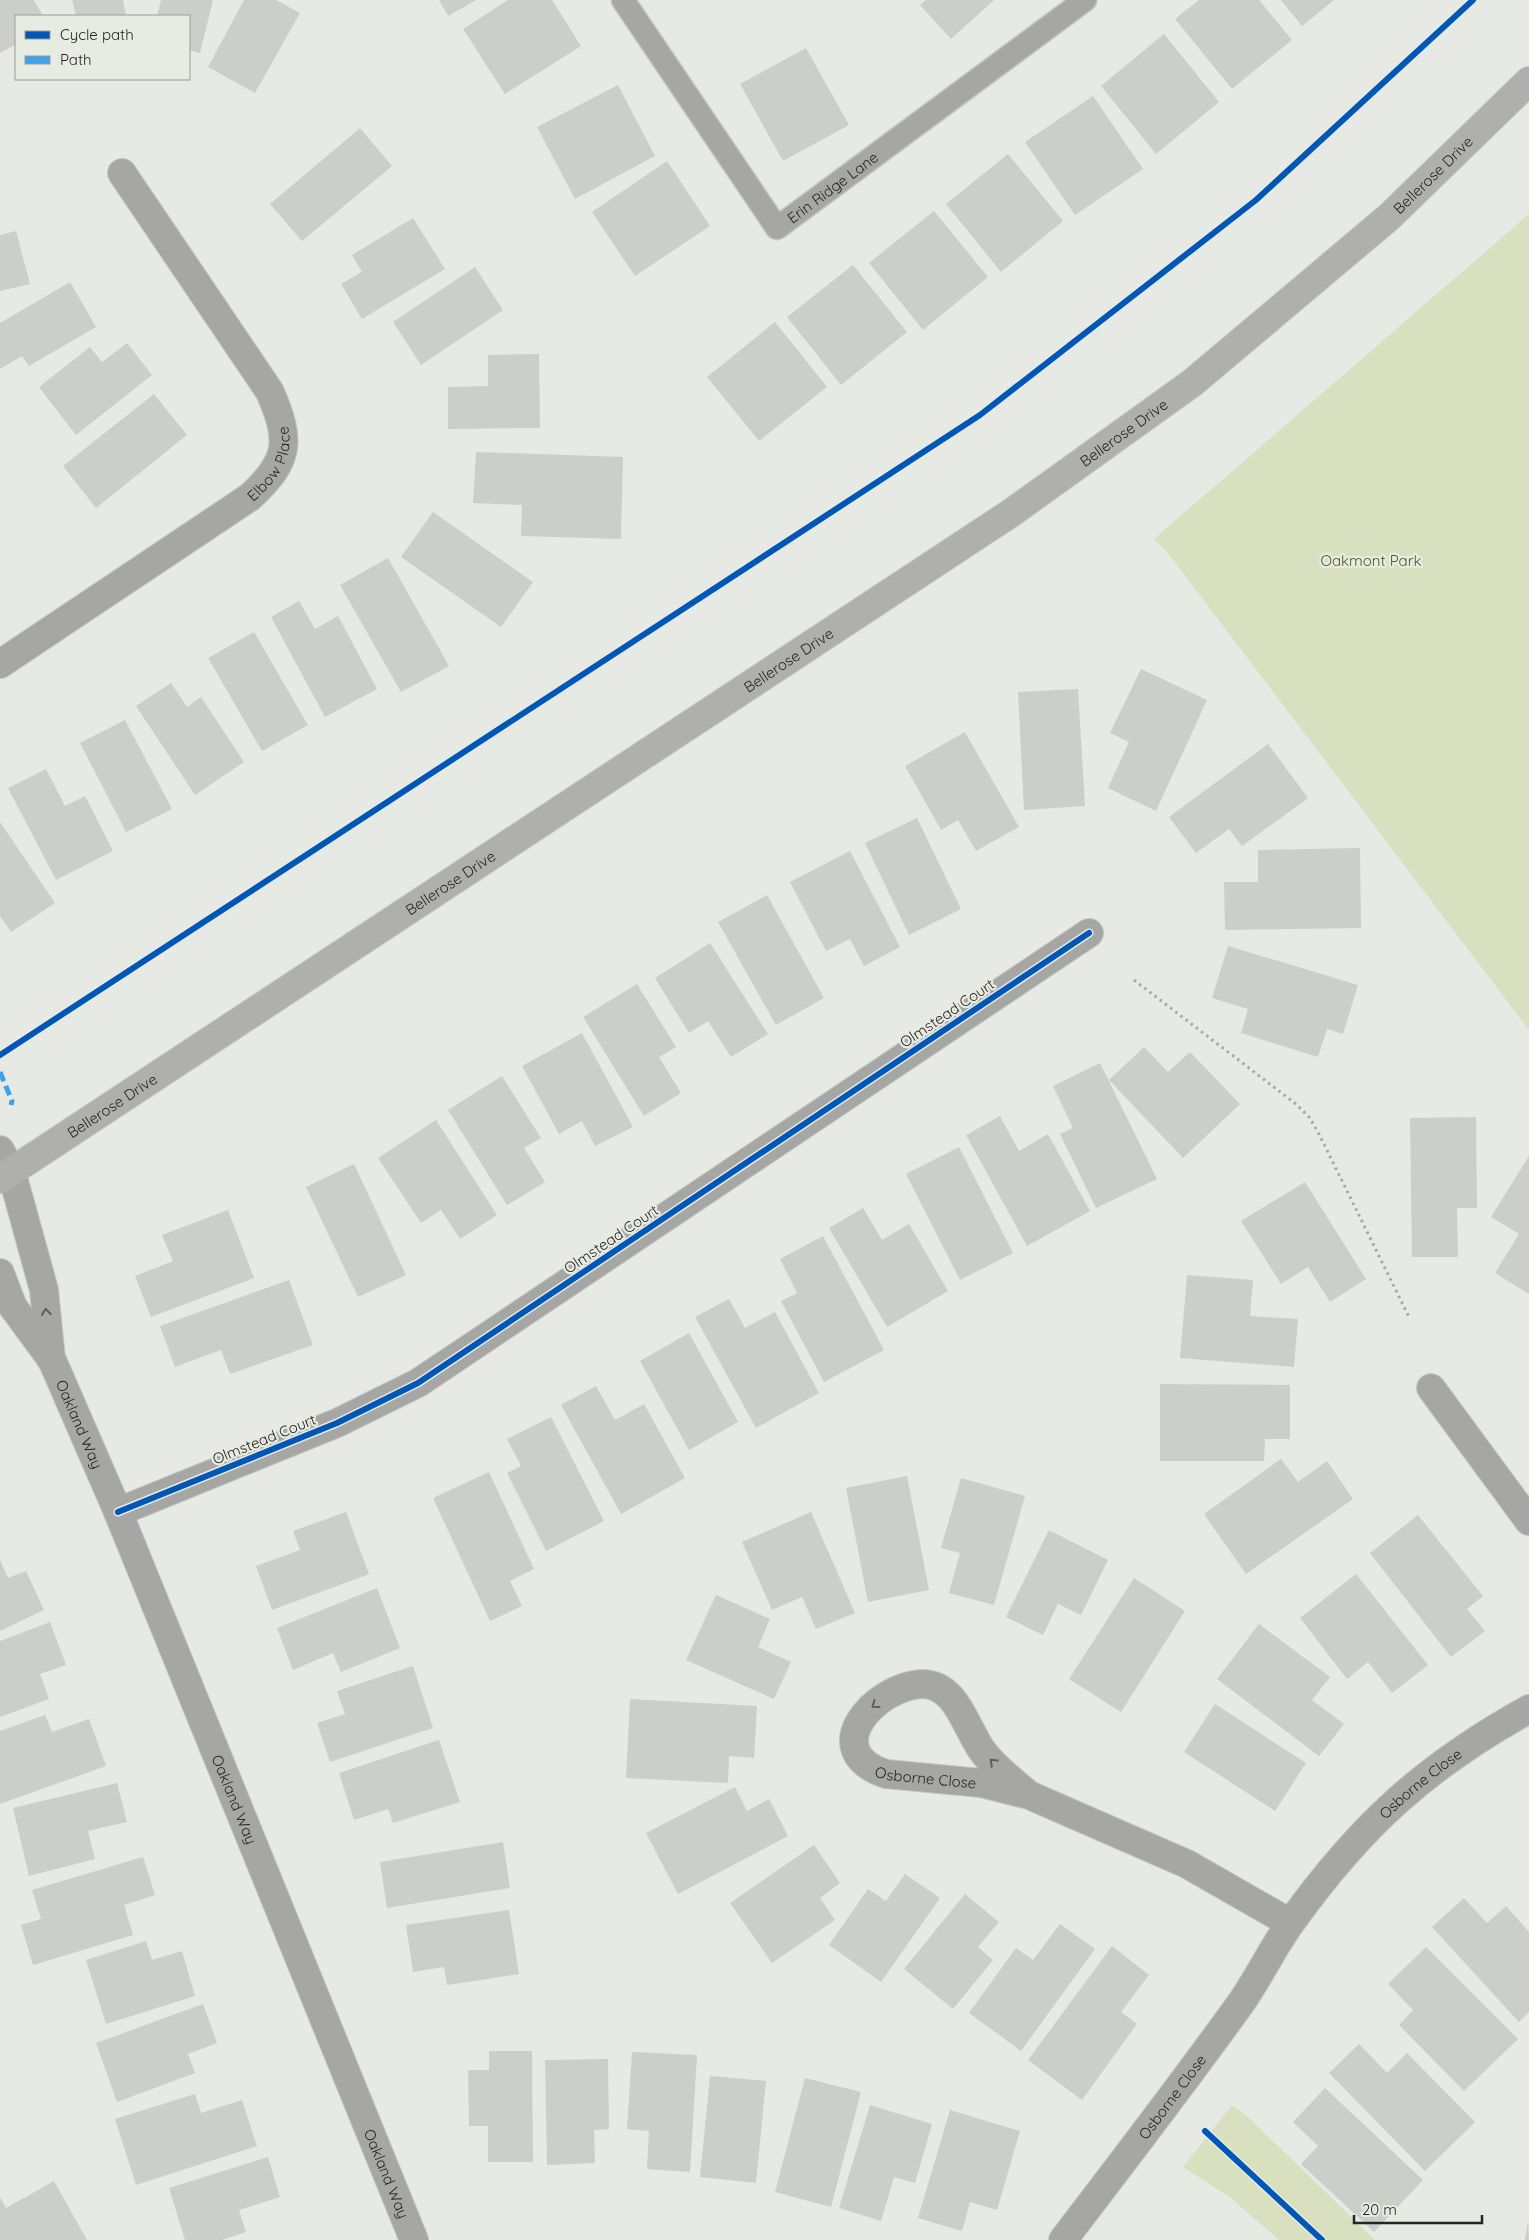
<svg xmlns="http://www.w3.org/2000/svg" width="1529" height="2240" viewBox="0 0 1529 2240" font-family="Quicksand,sans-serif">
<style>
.green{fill:#d8e0bf}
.building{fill:#ccceca}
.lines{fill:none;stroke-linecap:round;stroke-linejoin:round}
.service-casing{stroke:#c4c5c2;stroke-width:25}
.minor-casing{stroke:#c4c5c2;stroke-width:30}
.tertiary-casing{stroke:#c4c5c2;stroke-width:30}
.secondary-casing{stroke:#c4c5c2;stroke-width:30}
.path{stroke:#a7a8a6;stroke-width:3;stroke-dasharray:2.5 4;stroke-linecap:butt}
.service{stroke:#a6a7a4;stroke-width:22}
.minor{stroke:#a6a7a4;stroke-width:28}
.tertiary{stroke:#a6a7a4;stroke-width:28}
.secondary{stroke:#afb0ad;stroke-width:28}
.quiet{stroke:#3ea2ea;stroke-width:5;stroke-dasharray:10 5;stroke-linecap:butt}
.cycleway-casing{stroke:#e8ebe2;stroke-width:9}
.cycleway{stroke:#0057b8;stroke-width:6}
.oneway{stroke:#5e5f5c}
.labels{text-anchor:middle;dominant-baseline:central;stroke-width:4.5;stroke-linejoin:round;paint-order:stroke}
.street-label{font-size:15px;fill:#242421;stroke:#e8ebe2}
.park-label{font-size:15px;fill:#4b571c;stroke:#e8ebe2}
</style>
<rect width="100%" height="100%" fill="#e7e9e4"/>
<path class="green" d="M1529 214V1030L1168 553 1154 539Z
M1232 2105 1248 2117 1375 2240H1279L1231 2198 1183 2167Z"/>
<path class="building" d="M0 0H34L43 16H16V48L15 45 0 53Z
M72 0H123L126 16H76Z
M161 0H213L200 53 189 50V16H157Z
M244 0H276L300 13 255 93 208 67Z
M439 0H476L448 16Z
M508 0H552L581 46 505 94 463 29Z
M926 0H994L951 39 920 5Z
M1199 0H1259L1292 40 1232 89 1175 19Z
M1281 0H1334L1302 26Z
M1164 34 1219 102 1156 154 1101 86Z
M806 48 849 125 783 161 740 84Z
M618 85 655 156 575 199 537 127Z
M1093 96 1143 169 1075 215 1025 142Z
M360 128 392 166 302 241 270 204Z
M1008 154 1063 221 1001 272 946 204Z
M667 161 710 226 635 276 592 212Z
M934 211 988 277 923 330 869 263Z
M413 218 445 269 362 319 341 284 362 272 352 255Z
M16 231 30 284 0 291V235Z
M853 265 907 332 841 385 787 317Z
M475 267 503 310 421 365 393 322Z
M70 282 96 327 29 366 22 356 0 369V323Z
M775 322 827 387 759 441 707 377Z
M127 343 152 375 76 435 39 387 90 347 102 362Z
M539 354 540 428 448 429V387L488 386V355Z
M154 394 187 435 96 508 63 466Z
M476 452 623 457 621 539 521 536 522 505 473 503Z
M433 512 533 582 501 627 401 557Z
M388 558 449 666 401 692 340 585Z
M299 601 315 629 338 616 377 689 325 717 271 617Z
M254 632 308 725 262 751 208 658Z
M1141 669 1207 700 1156 811 1108 788 1129 742 1110 733Z
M171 683 187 707 201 697 244 762 195 795 136 706Z
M1078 689 1085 806 1024 810 1018 692Z
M125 720 172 809 126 832 80 743Z
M965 732 1019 827 976 851 958 820 941 830 905 766Z
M1268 744 1308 798 1242 846 1229 829 1196 853 1169 817Z
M46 769 65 806 85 796 113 851 56 880 8 788Z
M917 818 961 909 909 935 865 843Z
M0 822 55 903 11 932 0 916Z
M1360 848 1361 928 1225 930 1224 882H1258V850Z
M850 851 900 947 864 966 850 939 826 951 790 882Z
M767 895 824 998 776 1025 718 922Z
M710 943 768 1034 731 1057 708 1021 689 1033 655 978Z
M1228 946 1358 985 1343 1034 1327 1029 1318 1057 1241 1033 1248 1009 1212 998Z
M637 984 676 1047 659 1057 681 1093 644 1116 583 1017Z
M582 1033 633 1127 595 1146 582 1121 559 1134 522 1066Z
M1144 1047 1168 1072 1190 1052 1240 1104 1183 1158 1109 1080Z
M1100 1063 1157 1179 1096 1208 1060 1134 1073 1128 1053 1086Z
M502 1076 541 1138 524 1148 545 1182 507 1205 448 1110Z
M1000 1116 1019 1151 1048 1134 1090 1211 1027 1246 966 1135Z
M1476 1117 1477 1208H1457L1458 1257H1412L1410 1118Z
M436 1120 497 1215 460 1239 441 1210 421 1223 378 1158Z
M959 1147 1013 1253 960 1280 906 1174Z
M1529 1156V1294L1495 1273 1519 1234 1491 1217Z
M354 1164 406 1275 358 1297 306 1187Z
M1305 1182 1366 1279 1330 1302 1308 1267 1281 1284 1241 1221Z
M863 1208 882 1240 909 1224 948 1291 887 1327 829 1228Z
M228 1210 254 1278 151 1317 135 1276 173 1261 162 1235Z
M823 1236 884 1350 824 1382 781 1301 797 1293 780 1259Z
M1187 1275 1253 1280 1250 1316 1298 1319 1294 1367 1180 1358Z
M289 1280 313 1345 230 1374 221 1350 175 1367 160 1326Z
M729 1299 745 1328 775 1312 819 1393 756 1428 695 1317Z
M689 1333 738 1422 689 1450 640 1361Z
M1160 1384 1290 1385V1439H1265L1264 1461H1160Z
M596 1386 615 1420 644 1404 685 1478 621 1514 561 1405Z
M551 1417 604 1521 546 1551 507 1473 521 1466 507 1439Z
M1281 1459 1298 1482 1327 1461 1353 1499 1246 1574 1204 1514Z
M489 1472 534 1569 510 1581 522 1606 490 1621 433 1498Z
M907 1476 929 1590 868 1602 846 1488Z
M961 1478 1025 1496 994 1605 949 1593 960 1553 941 1548Z
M346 1512 369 1574 272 1610 256 1566 300 1550 293 1531Z
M811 1512 855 1613 816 1629 802 1597 772 1610 742 1542Z
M1418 1515 1483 1596 1467 1609 1485 1631 1451 1657 1370 1553Z
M1049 1530 1108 1560 1081 1615 1058 1604 1043 1635 1006 1617Z
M0 1560 8 1578 26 1571 44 1610 0 1631Z
M1356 1574 1428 1665 1392 1693 1368 1662 1347 1679 1300 1618Z
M1134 1578 1185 1611 1121 1712 1069 1679Z
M377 1588 400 1648 341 1672 333 1653 293 1670 277 1628Z
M716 1595 770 1619 758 1647 791 1662 774 1699 686 1660Z
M50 1622 66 1665 40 1674 49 1699 0 1717V1641Z
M1259 1624 1330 1677 1312 1700 1344 1724 1319 1756 1217 1679Z
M413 1666 433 1728 330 1762 317 1723 345 1714 337 1691Z
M630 1699 757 1706 754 1758 729 1756 728 1783 626 1778Z
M1215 1704 1306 1763 1275 1811 1184 1752Z
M45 1715 52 1732 89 1719 106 1766 0 1804V1731Z
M439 1740 460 1802 393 1823 388 1809 354 1820 339 1773Z
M117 1783 127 1822 88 1831 95 1859 29 1876 13 1808Z
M735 1787 747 1811 769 1799 788 1836 678 1894 646 1833Z
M503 1842 510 1888 387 1908 380 1862Z
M814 1845 840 1883 820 1898 835 1920 772 1963 730 1903Z
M143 1857 155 1895 124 1905 133 1935 33 1965 21 1925 41 1919 32 1890Z
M905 1874 940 1898 881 1982 829 1945 868 1889 886 1901Z
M965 1894 999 1922 978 1947 993 1960 953 2009 904 1969Z
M1464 1898 1487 1923 1506 1906 1529 1932V2012L1519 2022 1432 1927Z
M509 1910 519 1974 447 1985 444 1967 413 1972 406 1925Z
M1060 1924 1095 1949 1021 2051 969 2013 1016 1948 1033 1960Z
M146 1941 152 1960 182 1951 195 1996 106 2024 86 1960Z
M1112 1946 1149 1975 1121 2012 1137 2024 1082 2100 1028 2060Z
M1426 1947 1518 2039 1464 2091 1399 2025 1413 2010 1388 1984Z
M203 2004 217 2043 188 2054 195 2073 117 2102 96 2043Z
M1359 2044 1387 2073 1407 2053 1475 2122 1425 2171 1329 2073Z
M489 2051H532L533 2162H488V2126H469L468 2070H489Z
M632 2052 697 2055 690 2172 647 2169 649 2131 627 2129Z
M608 2059 609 2129 594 2130 595 2163 547 2165 545 2060Z
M710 2076 766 2081 756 2183 700 2177Z
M805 2078 861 2092 831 2207 775 2192Z
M1325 2088 1423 2180 1374 2232 1301 2164 1318 2146 1293 2122Z
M195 2094 201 2113 242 2100 257 2146 136 2185 115 2119Z
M870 2105 932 2124 915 2183 894 2177 881 2221 839 2208Z
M950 2110 1020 2131 997 2210 970 2202 962 2231 918 2218Z
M268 2157 280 2197 239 2210 246 2232 222 2240H185L169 2188Z
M54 2181 87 2240H0V2197L6 2208Z
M1528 2220 1529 2240H1525Z"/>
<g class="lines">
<defs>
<g id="service">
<path id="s1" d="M623 0 777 228 1085 0"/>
</g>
<g id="minor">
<path id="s2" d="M0 664 250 497C290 460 291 441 270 392L122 173"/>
<path d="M0 1150 11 1170"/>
<path d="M1431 1388 1529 1521"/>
<path d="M118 1512 337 1423 418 1383 1089 933"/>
<path id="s3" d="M1029 1795C1014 1782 996 1769 984 1753 966 1731 958 1683 921 1684 874 1687 817 1751 886 1774L981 1783 1029 1795 1187 1864 1290 1923"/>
<path id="s4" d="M1063 2240C1122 2163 1181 2086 1238 2007 1258 1980 1272 1948 1292 1921 1361 1825 1426 1766 1529 1709"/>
</g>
<g id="tertiary">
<path d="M11 1170 44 1290 51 1359"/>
<path id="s5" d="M0 1273 13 1307 52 1360 118 1512 414 2240"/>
</g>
<g id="secondary">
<path id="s6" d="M0 1179 1011 513 1192 383 1389 217 1529 81"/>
</g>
</defs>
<use href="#service" class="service-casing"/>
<use href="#minor" class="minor-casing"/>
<use href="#tertiary" class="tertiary-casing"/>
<use href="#secondary" class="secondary-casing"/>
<path class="path" d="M1134 980 1296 1104 1309 1117 1318 1132 1410 1319"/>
<use href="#service" class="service"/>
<use href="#minor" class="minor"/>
<use href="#tertiary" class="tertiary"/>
<use href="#secondary" class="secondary"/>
<path class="quiet" d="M0 1072 12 1101 11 1105"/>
<defs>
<path id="cycleway" d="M0 1055 980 415 1256 200 1473 0
M118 1512 337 1423 418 1383 1089 933
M1205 2131 1322 2240"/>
</defs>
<use href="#cycleway" class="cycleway-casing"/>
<use href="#cycleway" class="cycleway"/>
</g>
<defs><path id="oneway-chevron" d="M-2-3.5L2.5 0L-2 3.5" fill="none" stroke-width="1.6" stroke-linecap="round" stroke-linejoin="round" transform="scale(1.25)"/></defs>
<g class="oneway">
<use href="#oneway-chevron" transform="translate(46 1312) rotate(-96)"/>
<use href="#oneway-chevron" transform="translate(875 1705) rotate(144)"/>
<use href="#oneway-chevron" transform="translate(993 1762) rotate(-136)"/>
</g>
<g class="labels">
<g class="street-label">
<text stroke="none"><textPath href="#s6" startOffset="1752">Bellerose Drive</textPath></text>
<text stroke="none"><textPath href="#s1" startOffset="344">Erin Ridge Lane</textPath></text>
<text stroke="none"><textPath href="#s6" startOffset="1349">Bellerose Drive</textPath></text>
<text stroke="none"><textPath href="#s2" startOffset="341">Elbow Place</textPath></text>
<text stroke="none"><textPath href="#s6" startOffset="944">Bellerose Drive</textPath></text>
<text stroke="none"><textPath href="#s6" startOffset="539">Bellerose Drive</textPath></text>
<text transform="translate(947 1013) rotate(-34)">Olmstead Court</text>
<text stroke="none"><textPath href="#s6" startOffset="134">Bellerose Drive</textPath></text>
<text transform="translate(611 1239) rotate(-34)">Olmstead Court</text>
<text stroke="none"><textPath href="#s5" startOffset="172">Oakland Way</textPath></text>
<text transform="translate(264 1439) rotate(-22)">Olmstead Court</text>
<text stroke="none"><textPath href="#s3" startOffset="344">Osborne Close</textPath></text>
<text stroke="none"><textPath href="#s4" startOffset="582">Osborne Close</textPath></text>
<text stroke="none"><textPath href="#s5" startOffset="578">Oakland Way</textPath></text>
<text stroke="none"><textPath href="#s4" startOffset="180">Osborne Close</textPath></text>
<text stroke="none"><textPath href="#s5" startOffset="982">Oakland Way</textPath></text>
</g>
<g class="park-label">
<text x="1371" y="560">Oakmont Park</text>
</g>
</g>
<rect x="15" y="15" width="175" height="65" fill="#e8ebe2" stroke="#9a9b95"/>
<rect x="25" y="31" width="25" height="8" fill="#0057b8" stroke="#9a9b95"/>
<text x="60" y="40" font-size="15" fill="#242421">Cycle path</text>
<rect x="25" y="56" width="25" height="8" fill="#3ea2ea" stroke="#9a9b95"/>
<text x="60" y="65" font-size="15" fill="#242421">Path</text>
<path d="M1354 2215v8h128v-8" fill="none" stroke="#242421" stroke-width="2.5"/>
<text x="1362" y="2215" font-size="15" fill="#242421" stroke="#e8ebe2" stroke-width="4" paint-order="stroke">20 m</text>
</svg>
